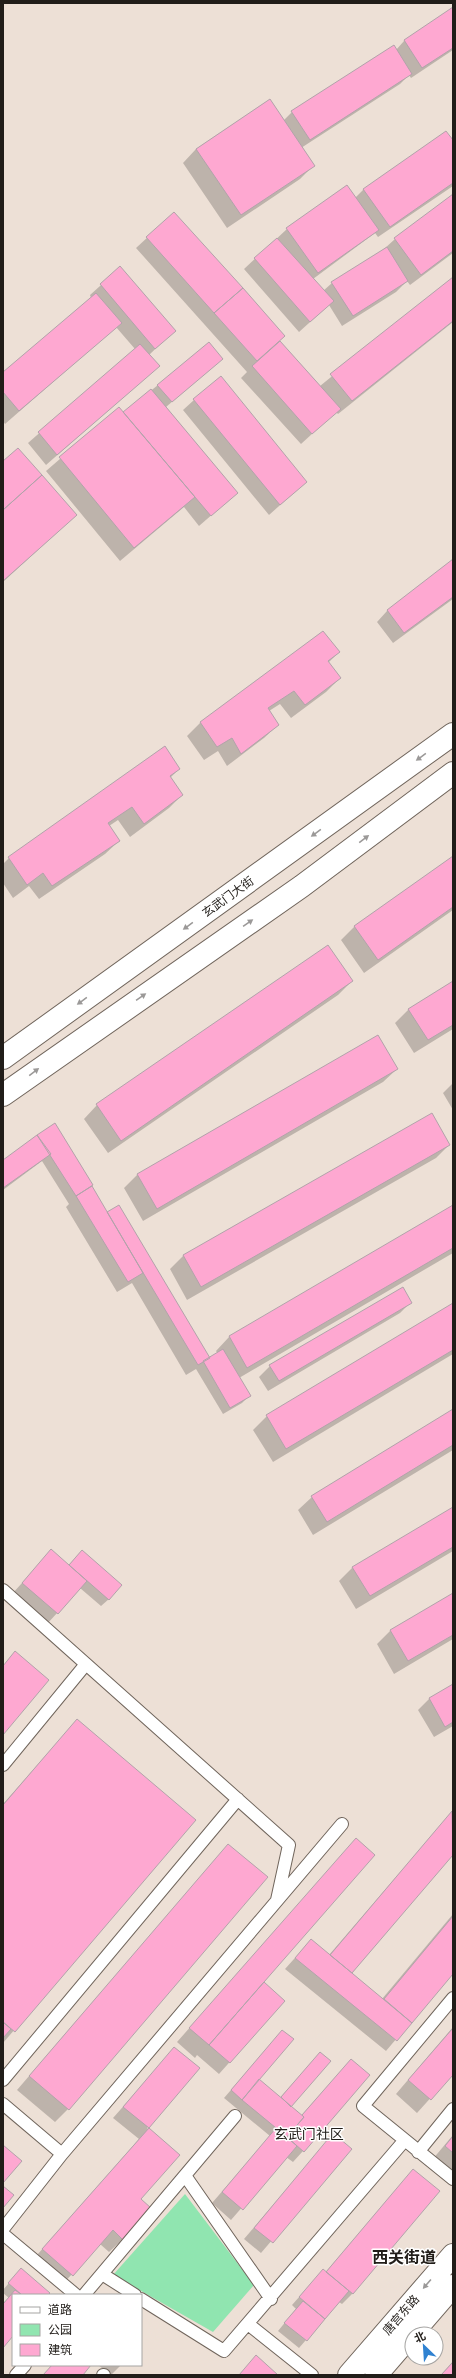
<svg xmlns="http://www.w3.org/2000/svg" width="456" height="2378" viewBox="0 0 456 2378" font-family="Figtree,'Noto Sans SC',sans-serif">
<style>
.green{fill:#90e5b0}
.shadow{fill:#0003}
.building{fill:#fea8d1;stroke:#b2a3aa}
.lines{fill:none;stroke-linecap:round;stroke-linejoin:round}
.service-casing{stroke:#70655c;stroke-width:14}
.tertiary-casing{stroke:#70655c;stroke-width:24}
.secondary-casing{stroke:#70655c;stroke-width:24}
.service{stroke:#fff;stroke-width:12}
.tertiary{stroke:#fff;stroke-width:22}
.secondary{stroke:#fff;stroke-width:22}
.oneway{fill:#9b9998}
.labels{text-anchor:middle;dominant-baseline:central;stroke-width:3;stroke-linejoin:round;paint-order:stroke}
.street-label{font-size:12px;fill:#211d19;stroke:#fff}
.quarter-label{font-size:14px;fill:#211d19;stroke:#fff}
.district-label{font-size:16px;font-weight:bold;fill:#211d19;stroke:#fff}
</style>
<rect width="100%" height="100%" fill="#ede0d6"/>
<path class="green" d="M185 2194 254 2285 213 2332 113 2275Z"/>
<path class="shadow" d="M453 9V50L411 78 409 75 400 84 301 148 313 166 300 179 227 228 183 163 196 149 269 100 283 121 292 112 396 50 404 41Z
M453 142V186L378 237 375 233 313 279 323 291 332 283 384 249 395 239 453 195V253L410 285 407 281 396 292 342 326 329 305 299 332 244 269 287 229 355 198 363 190Z
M174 213 279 341 320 386 453 278V322L338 414 336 412 301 444 241 378 247 372 136 248Z
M120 268 174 331 149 355 159 366 46 465 28 443 135 349 116 327 5 424 3 421V373L91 298 90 295Z
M222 359 166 407 237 493 199 526 184 507 120 561 46 471 119 408 123 413 158 385Z
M194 400 306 482 269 515 183 410Z
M3 463 76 515 3 582Z
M453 561V599L393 643 377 622 387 611Z
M323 632 339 652 328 663 340 678 326 692 291 718 280 704 269 711 278 725 264 738 227 766 218 751 204 760 187 736 200 723Z
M165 747 179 769 170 778 182 795 169 808 130 837 118 820 109 826 119 841 105 854 39 899 29 886 13 898 3 883V864L9 858Z
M453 857V910L364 973 341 940 355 926Z
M352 981 338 995 108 1153 84 1119 97 1105Z
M453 982V1029L414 1053 395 1023 409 1009Z
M397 1069 383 1082 143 1221 124 1188 137 1175Z
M453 1083V1110L443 1093Z
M432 1114 449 1145 436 1158 187 1300 170 1269 183 1256Z
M38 1136 91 1186 107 1213 209 1359 218 1354 216 1351 229 1337 453 1207V1253L239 1378 250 1395 242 1403 223 1414 196 1369 186 1375 132 1283 117 1292 66 1207 69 1204 42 1161 3 1190V1161Z
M411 1302 400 1313 268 1391 259 1377 270 1366Z
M453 1305V1354L273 1462 253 1430 267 1416Z
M453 1410V1450L313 1535 298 1510 312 1497Z
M453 1508V1551L356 1609 339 1581 353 1567Z
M51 1551 68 1566 82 1551 109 1599 101 1606 80 1588 47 1624 12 1594Z
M453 1594V1639L394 1674 377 1644 390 1631Z
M453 1685V1726L434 1737 418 1710 429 1699Z
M77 1720 195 1820 3 2043V1804Z
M452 1812 453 1853 351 1974 382 1999 453 1914V1972L386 2051 285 1969 311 1940 329 1955Z
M356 1840 260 1985 284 2001 219 2074 197 2055 195 2058 177 2042Z
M228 1845 68 2109 55 2122 17 2090Z
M453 2027V2073L417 2113 396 2094Z
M282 2031 258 2080 280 2098 320 2053 290 2107 301 2116 351 2060 303 2151 293 2162 286 2157 231 2220 212 2203 270 2136 224 2098Z
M175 2048 198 2068 147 2128 178 2155 139 2199 123 2239 109 2252 100 2244 59 2288 30 2263 139 2139 113 2118Z
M333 2135 350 2149 261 2253 244 2239Z
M453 2135V2178L432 2160Z
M413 2170 438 2191 352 2294 342 2304 339 2302 299 2348 278 2331 296 2309 292 2305 323 2270 325 2273Z
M14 2277 47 2295H13V2335L3 2347V2303L9 2298 3 2293V2290Z
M453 2361V2375H441Z
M98 2365H121L111 2375Z"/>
<path class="building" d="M453 7V48L422 68 404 40Z
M394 45 412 74 310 140 291 111Z
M270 99 315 166 241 215 196 149Z
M446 131 453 140V183L390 227 363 189Z
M347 185 379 230 318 273 286 228Z
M453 194V251L421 275 394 238Z
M174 212 243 288 214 313 146 237Z
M277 238 334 301 310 322 254 258Z
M387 247 408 281 353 316 331 282Z
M120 266 176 331 155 349 100 284Z
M453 277V321L352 401 330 374Z
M243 288 285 336 257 361 214 313Z
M96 293 122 323 19 411 3 392V372Z
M280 341 341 409 312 434 252 366Z
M209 342 223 359 172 402 157 385Z
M140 344 160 366 57 455 38 432Z
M221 376 307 482 280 505 193 399Z
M151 389 238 493 211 516 123 412Z
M119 407 195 497 134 548 59 457Z
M18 448 42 475 3 510V461Z
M42 475 77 515 3 581V510Z
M453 559V597L404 633 387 610Z
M323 631 340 652 328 661 341 678 305 705 294 691 268 708 279 725 241 754 232 738 217 747 200 722Z
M165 746 180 769 170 776 183 795 144 824 132 807 108 823 120 841 52 886 43 873 27 885 8 857Z
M453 856V907L378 960 354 926Z
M328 945 353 981 121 1141 96 1104Z
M453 981V1025L428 1040 408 1009Z
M378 1035 398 1069 157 1209 137 1174Z
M432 1113 450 1145 201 1287 183 1255Z
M55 1123 93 1185 76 1196 37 1135Z
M37 1135 51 1154 3 1188V1160Z
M92 1186 143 1273 128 1282 76 1196Z
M119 1205 210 1358 198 1365 107 1212Z
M453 1205V1248L247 1368 229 1336Z
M403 1287 412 1303 279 1381 269 1365Z
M453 1303V1350L286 1449 266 1415Z
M223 1349 251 1396 230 1408 203 1361Z
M453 1409V1445L327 1522 311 1496Z
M453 1507V1547L370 1596 352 1567Z
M51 1549 87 1581 58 1614 22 1583Z
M82 1550 122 1585 109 1600 69 1565Z
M453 1593V1635L408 1661 390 1630Z
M15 1651 49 1680 3 1735V1666Z
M453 1684V1722L445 1727 429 1698Z
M77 1719 196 1820 15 2032 3 2022V1805Z
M452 1811 453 1855 352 1973 330 1955Z
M356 1838 375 1855 209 2045 189 2028Z
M228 1844 268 1877 69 2110 29 2076Z
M453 1916V1974L412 2023 384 1999Z
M311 1939 412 2023 397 2041 295 1958Z
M264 1982 285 2001 230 2063 209 2045Z
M3 2022 11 2029 3 2038Z
M453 2028V2075L431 2100 408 2080Z
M282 2030 294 2039 242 2100 231 2090Z
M174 2047 200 2068 149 2128 123 2107Z
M320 2052 331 2061 291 2107 281 2097Z
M351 2059 370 2075 304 2152 287 2137 304 2117 302 2115Z
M259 2079 304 2117 287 2137 242 2100Z
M149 2128 180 2155 141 2199 151 2208 123 2240 113 2230 73 2276 42 2249Z
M276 2128 297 2146 243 2210 222 2192Z
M333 2133 352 2149 273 2243 254 2228Z
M453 2136V2153L445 2146Z
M3 2145 22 2161 3 2183Z
M413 2169 440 2191 353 2294 326 2272Z
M3 2186 14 2195 3 2208Z
M21 2268 50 2293 48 2295H22L8 2283Z
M323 2269 349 2291 325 2319 299 2297Z
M15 2290 22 2295H13V2336L3 2348V2304Z
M303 2301 325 2319 307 2341 284 2323Z
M256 2355 278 2375H239Z
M453 2362V2375H441Z
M52 2365H91L83 2375H43Z"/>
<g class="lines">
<defs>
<path id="service" d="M3 1590 289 1845 277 1900
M3 1765 86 1664
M453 1998 363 2106 453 2179
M3 2080 238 1799
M3 2104 62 2154
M418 2152 453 2109
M186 2177 271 2299
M3 2229 62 2154 342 1824
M3 2234 76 2295
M102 2274 135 2295
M84 2295 235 2116
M141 2299 224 2351 404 2141
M248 2324 312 2375
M16 2375 25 2365
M103 2375H104"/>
<path id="tertiary" d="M349 2375 453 2255
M376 2375 453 2286"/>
<path id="secondary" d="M3 1058 453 734
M3 1095 302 886 453 773"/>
</defs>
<use href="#service" class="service-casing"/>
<use href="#tertiary" class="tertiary-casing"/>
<use href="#secondary" class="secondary-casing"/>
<use href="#service" class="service"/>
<use href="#tertiary" class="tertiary"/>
<use href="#secondary" class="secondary"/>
</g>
<defs><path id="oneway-solid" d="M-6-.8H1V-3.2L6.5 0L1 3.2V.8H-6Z"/></defs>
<g class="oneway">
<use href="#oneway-solid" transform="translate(421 757) rotate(144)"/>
<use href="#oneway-solid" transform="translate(316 833) rotate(144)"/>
<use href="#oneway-solid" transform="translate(364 839) rotate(-37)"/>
<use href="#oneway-solid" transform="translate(248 923) rotate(-35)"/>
<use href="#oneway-solid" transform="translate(188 926) rotate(144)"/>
<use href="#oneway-solid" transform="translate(141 997) rotate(-35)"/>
<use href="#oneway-solid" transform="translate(82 1001) rotate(144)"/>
<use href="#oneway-solid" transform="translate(34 1072) rotate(-37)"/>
<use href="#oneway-solid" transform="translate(427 2284) rotate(131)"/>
</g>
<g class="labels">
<g class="street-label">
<text transform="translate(228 897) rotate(-36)">玄武门大街</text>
<text transform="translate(401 2315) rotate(-49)">唐宫东路</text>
</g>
<g class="quarter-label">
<text x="309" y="2134">玄武门社区</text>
</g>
<g class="district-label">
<text x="404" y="2257">西关街道</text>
</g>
</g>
<rect width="456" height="2378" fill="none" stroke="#211d19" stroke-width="8"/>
<rect x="12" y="2294" width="130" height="72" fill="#ffffff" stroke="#a6a5a3"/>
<rect x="20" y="2307" width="20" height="6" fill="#ffffff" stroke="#a6a5a3"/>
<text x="48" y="2314" font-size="12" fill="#211d19">道路</text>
<rect x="20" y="2324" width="20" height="12" fill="#90e5b0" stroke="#a6a5a3"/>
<text x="48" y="2334" font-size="12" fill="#211d19">公园</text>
<rect x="20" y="2344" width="20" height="12" fill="#fea8d1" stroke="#a6a5a3"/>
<text x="48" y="2354" font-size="12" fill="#211d19">建筑</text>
<g transform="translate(424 2346) rotate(335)"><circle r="19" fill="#ffffff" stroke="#a6a5a3"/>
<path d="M0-3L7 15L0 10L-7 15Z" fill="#3082d1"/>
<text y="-6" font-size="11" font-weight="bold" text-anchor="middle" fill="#211d19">北</text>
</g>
</svg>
